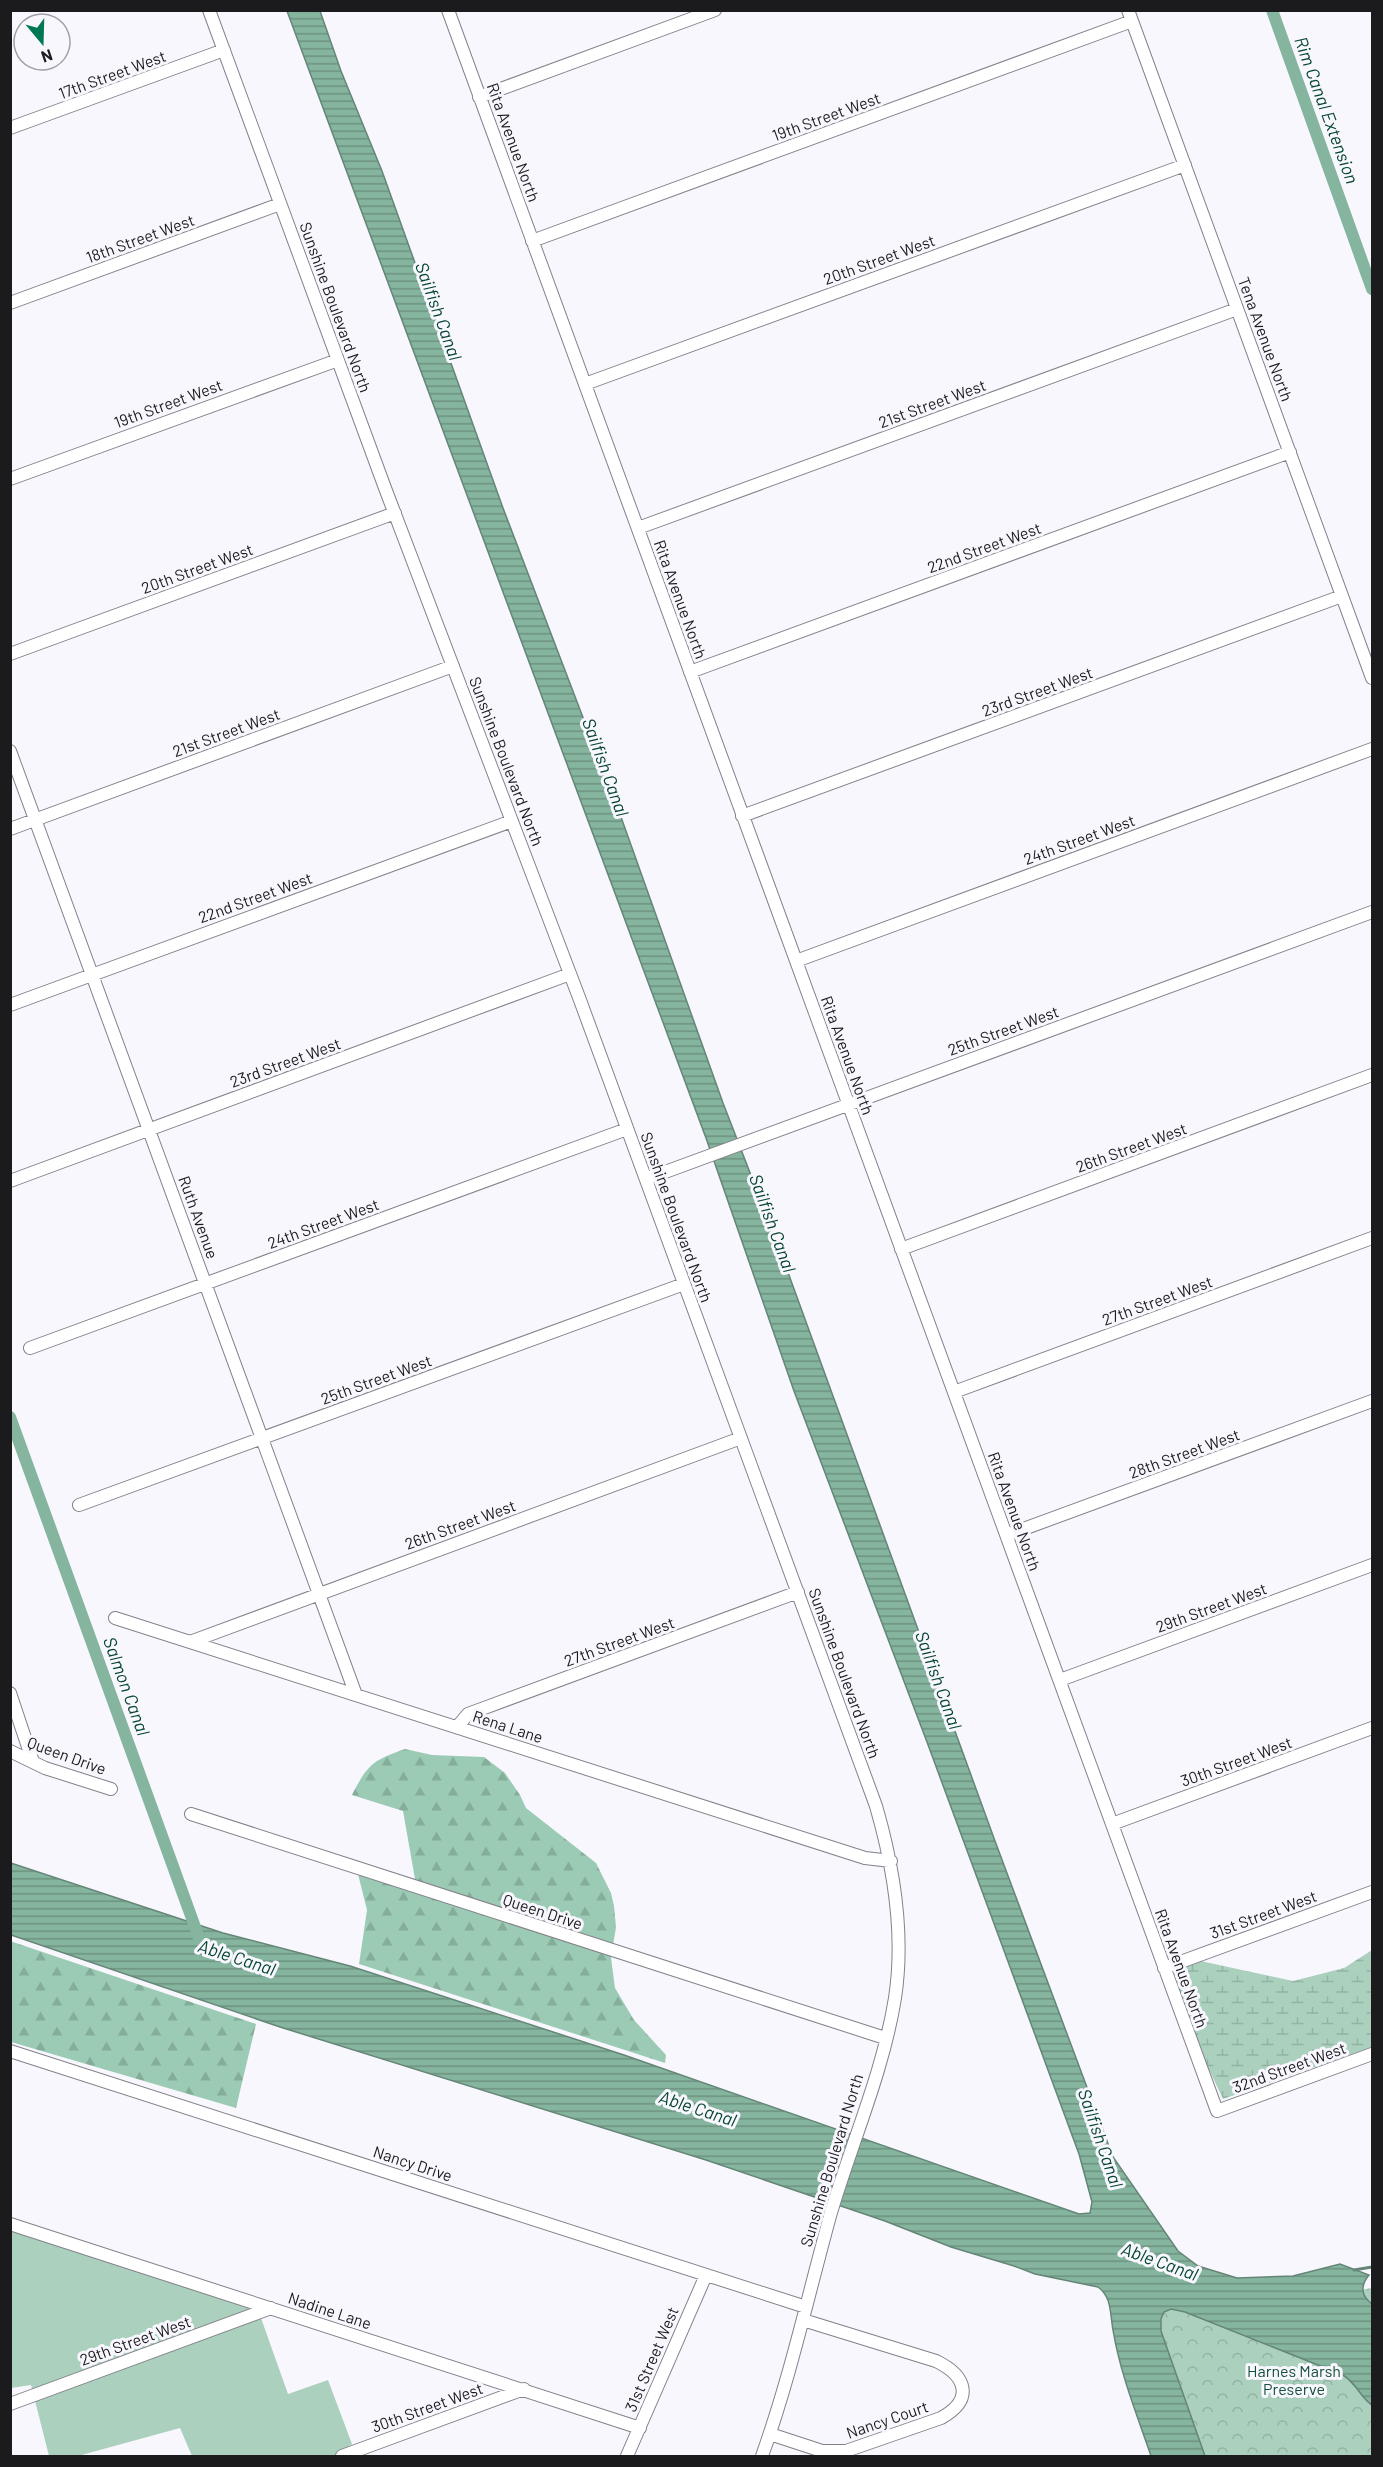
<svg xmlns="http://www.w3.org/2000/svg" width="1383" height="2467" viewBox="0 0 1383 2467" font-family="Barlow,sans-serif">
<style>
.green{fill:#abd1be}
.forest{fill:url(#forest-firs)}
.wetland{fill:url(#wetland-marsh)}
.park{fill:url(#park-crowns)}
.water{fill:url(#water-rules);stroke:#658677;stroke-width:1.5}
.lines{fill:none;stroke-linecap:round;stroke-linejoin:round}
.stream{stroke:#658677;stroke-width:3}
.canal{stroke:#85b59e;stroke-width:12}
.minor-casing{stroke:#83818a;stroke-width:14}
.minor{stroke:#fff;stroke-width:12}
.labels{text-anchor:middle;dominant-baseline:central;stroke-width:6;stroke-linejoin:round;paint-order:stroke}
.street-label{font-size:16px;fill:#1b1a1d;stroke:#f9f7fe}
.park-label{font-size:16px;fill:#15513a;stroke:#f9f7fe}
.water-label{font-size:18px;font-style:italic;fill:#054631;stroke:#f9f7fe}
</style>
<defs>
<pattern id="forest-firs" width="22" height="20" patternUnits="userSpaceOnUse" patternTransform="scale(1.5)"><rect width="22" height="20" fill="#9bcbb4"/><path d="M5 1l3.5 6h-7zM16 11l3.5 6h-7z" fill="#85ae9a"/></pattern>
<pattern id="wetland-marsh" width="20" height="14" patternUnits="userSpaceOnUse" patternTransform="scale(1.5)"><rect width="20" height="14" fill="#abd1be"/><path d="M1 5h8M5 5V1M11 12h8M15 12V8" fill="none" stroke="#93b3a3"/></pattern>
<pattern id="park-crowns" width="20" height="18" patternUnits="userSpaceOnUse" patternTransform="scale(1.5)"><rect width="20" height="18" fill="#abd1be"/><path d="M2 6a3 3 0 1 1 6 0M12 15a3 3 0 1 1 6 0" fill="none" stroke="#93b3a3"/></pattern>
<pattern id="water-rules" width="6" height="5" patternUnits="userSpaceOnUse" patternTransform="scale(1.5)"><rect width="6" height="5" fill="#85b59e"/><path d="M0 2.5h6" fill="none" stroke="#6c9280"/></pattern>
</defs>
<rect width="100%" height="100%" fill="#f9f7fe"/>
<path class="green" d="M11 2229 256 2304 288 2394 328 2380 352 2444 335 2456H192L180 2428 78 2456H49L31 2385 11 2388Z"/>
<path class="forest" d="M405 1749 432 1755 484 1757 505 1773 520 1795 526 1808 596 1863 611 1893 614 1906 616 1927 611 1958 615 1988 634 2020 666 2055 665 2063 359 1964 367 1910 356 1866 415 1879 403 1811 352 1795C367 1765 373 1760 405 1749Z
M10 1941 256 2024 236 2108 11 2042Z"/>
<path class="wetland" d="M1372 1950V2047L1223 2099 1171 1989 1163 1966 1196 1960 1293 1981 1344 1968Z"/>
<path class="park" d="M1140 2268 1253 2307 1372 2288V2456H1187Z"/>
<path class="water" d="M287 11H320L341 71 382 171 503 508 621 817 723 1103 778 1245 995 1841 1113 2157 1178 2251 1198 2266 1237 2278 1293 2276 1340 2264 1369 2275C1360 2286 1361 2296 1372 2304V2405C1361 2398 1357 2384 1343 2375L1185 2312 1171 2309 1164 2312 1161 2319V2331L1205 2456H1151C1137 2415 1120 2373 1113 2330 1110 2314 1112 2297 1098 2287L1035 2274 1014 2266 951 2247 885 2221 706 2160 280 2027 11 1935V1863L223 1933 350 1966 624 2055 1079 2214 1090 2213 1092 2202 1079 2154 927 1742 794 1391 706 1138Z"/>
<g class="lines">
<path class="stream" d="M1354 2270 1372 2267"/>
<path class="canal" d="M1272 10 1372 289
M10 1417 199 1938"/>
<defs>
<path id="minor" d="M209 10 385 488 580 1000 876 1806C894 1868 905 1933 895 1998 883 2073 851 2144 830 2216 808 2296 790 2378 762 2456
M448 10 1217 2111 1372 2054
M1128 10 1372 678
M479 97 715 10
M10 128 224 50
M532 241 1132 21
M10 303 280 204
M585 384 1185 165
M10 479 338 360
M638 528 1237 309
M10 654 395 513
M690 672 1290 452
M10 751 356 1695
M742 816 1342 596
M10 829 453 666
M796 961 1372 749
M10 1005 512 821
M646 1179 1372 912
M10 1181 570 974
M901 1249 1372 1075
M30 1348 627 1129
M954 1392 1372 1238
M79 1505 684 1284
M1007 1535 1372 1401
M115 1618 865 1858 891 1861
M190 1642 741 1438
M1060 1680 1372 1565
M10 1693 33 1762
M457 1727 468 1714 798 1592
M10 1751 45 1768 111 1789
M191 1814 885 2038
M1112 1824 1372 1728
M1164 1968 1372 1892
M10 2051 806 2307
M10 2224 640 2428
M10 2404 271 2308
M770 2434 822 2451H846L941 2418C974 2400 967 2376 936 2361L803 2320
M342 2456 524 2389
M627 2456 706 2275"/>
</defs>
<use href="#minor" class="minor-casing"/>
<use href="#minor" class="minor"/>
</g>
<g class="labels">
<g class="street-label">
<text transform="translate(112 74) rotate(-20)">17th Street West</text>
<text transform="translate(826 116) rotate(-20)">19th Street West</text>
<text transform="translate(514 142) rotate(70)">Rita Avenue North</text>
<text transform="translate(140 238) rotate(-20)">18th Street West</text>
<text transform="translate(879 259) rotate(-20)">20th Street West</text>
<text transform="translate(336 307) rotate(70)">Sunshine Boulevard North</text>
<text transform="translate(1266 339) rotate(70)">Tena Avenue North</text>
<text transform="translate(168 403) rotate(-20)">19th Street West</text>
<text transform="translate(932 403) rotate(-20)">21st Street West</text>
<text transform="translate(984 547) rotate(-20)">22nd Street West</text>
<text transform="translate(197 568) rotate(-20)">20th Street West</text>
<text transform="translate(681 599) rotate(70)">Rita Avenue North</text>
<text transform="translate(1037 691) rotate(-20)">23rd Street West</text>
<text transform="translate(226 732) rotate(-20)">21st Street West</text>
<text transform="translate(507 761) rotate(69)">Sunshine Boulevard North</text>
<text transform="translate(1079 839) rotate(-20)">24th Street West</text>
<text transform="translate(255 897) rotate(-20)">22nd Street West</text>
<text transform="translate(1003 1030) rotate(-20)">25th Street West</text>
<text transform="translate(848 1055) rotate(70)">Rita Avenue North</text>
<text transform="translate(285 1062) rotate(-20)">23rd Street West</text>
<text transform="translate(1131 1147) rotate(-20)">26th Street West</text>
<text transform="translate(199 1217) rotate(70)">Ruth Avenue</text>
<text transform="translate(677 1217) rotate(70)">Sunshine Boulevard North</text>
<text transform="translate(323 1223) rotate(-20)">24th Street West</text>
<text transform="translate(1157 1300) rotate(-20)">27th Street West</text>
<text transform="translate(376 1379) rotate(-20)">25th Street West</text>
<text transform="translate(1184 1453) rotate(-20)">28th Street West</text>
<text transform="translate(1015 1511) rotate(70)">Rita Avenue North</text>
<text transform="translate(460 1524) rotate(-20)">26th Street West</text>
<text transform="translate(1211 1607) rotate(-20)">29th Street West</text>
<text transform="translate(619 1641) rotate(-20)">27th Street West</text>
<text transform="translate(845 1673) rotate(70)">Sunshine Boulevard North</text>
<text transform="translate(508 1726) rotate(18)">Rena Lane</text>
<text transform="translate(67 1755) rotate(20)">Queen Drive</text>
<text transform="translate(1236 1761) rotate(-20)">30th Street West</text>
<text transform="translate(543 1911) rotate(18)">Queen Drive</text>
<text transform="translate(1263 1914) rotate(-20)">31st Street West</text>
<text transform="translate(1182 1968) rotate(70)">Rita Avenue North</text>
<text transform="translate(1289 2067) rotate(-20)">32nd Street West</text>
<text transform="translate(831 2160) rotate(-73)">Sunshine Boulevard North</text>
<text transform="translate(413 2163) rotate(18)">Nancy Drive</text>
<text transform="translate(330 2310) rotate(18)">Nadine Lane</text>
<text transform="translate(135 2340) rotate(-20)">29th Street West</text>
<text transform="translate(651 2359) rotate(-67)">31st Street West</text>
<text transform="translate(427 2407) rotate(-20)">30th Street West</text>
<text transform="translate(887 2419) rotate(-19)">Nancy Court</text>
</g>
<g class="park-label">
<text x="1294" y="2370">Harnes Marsh<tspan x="1294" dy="18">Preserve</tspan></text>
</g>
<g class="water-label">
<text transform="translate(1327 110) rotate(70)">Rim Canal Extension</text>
<text transform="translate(439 311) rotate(70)">Sailfish Canal</text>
<text transform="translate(606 767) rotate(70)">Sailfish Canal</text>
<text transform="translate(773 1223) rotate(70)">Sailfish Canal</text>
<text transform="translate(939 1680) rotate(70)">Sailfish Canal</text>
<text transform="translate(127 1686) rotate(70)">Salmon Canal</text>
<text transform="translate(237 1957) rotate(18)">Able Canal</text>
<text transform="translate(698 2108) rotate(18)">Able Canal</text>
<text transform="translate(1101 2138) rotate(71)">Sailfish Canal</text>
<text transform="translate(1160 2261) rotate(20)">Able Canal</text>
</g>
</g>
<rect width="1383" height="2467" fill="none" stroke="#1b1a1d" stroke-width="24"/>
<g transform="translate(42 42) rotate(161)"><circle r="28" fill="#f9f7fe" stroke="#a09fa4" stroke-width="1.5"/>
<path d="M0-4.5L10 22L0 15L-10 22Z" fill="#007854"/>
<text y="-9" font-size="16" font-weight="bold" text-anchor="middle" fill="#1b1a1d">N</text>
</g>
</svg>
